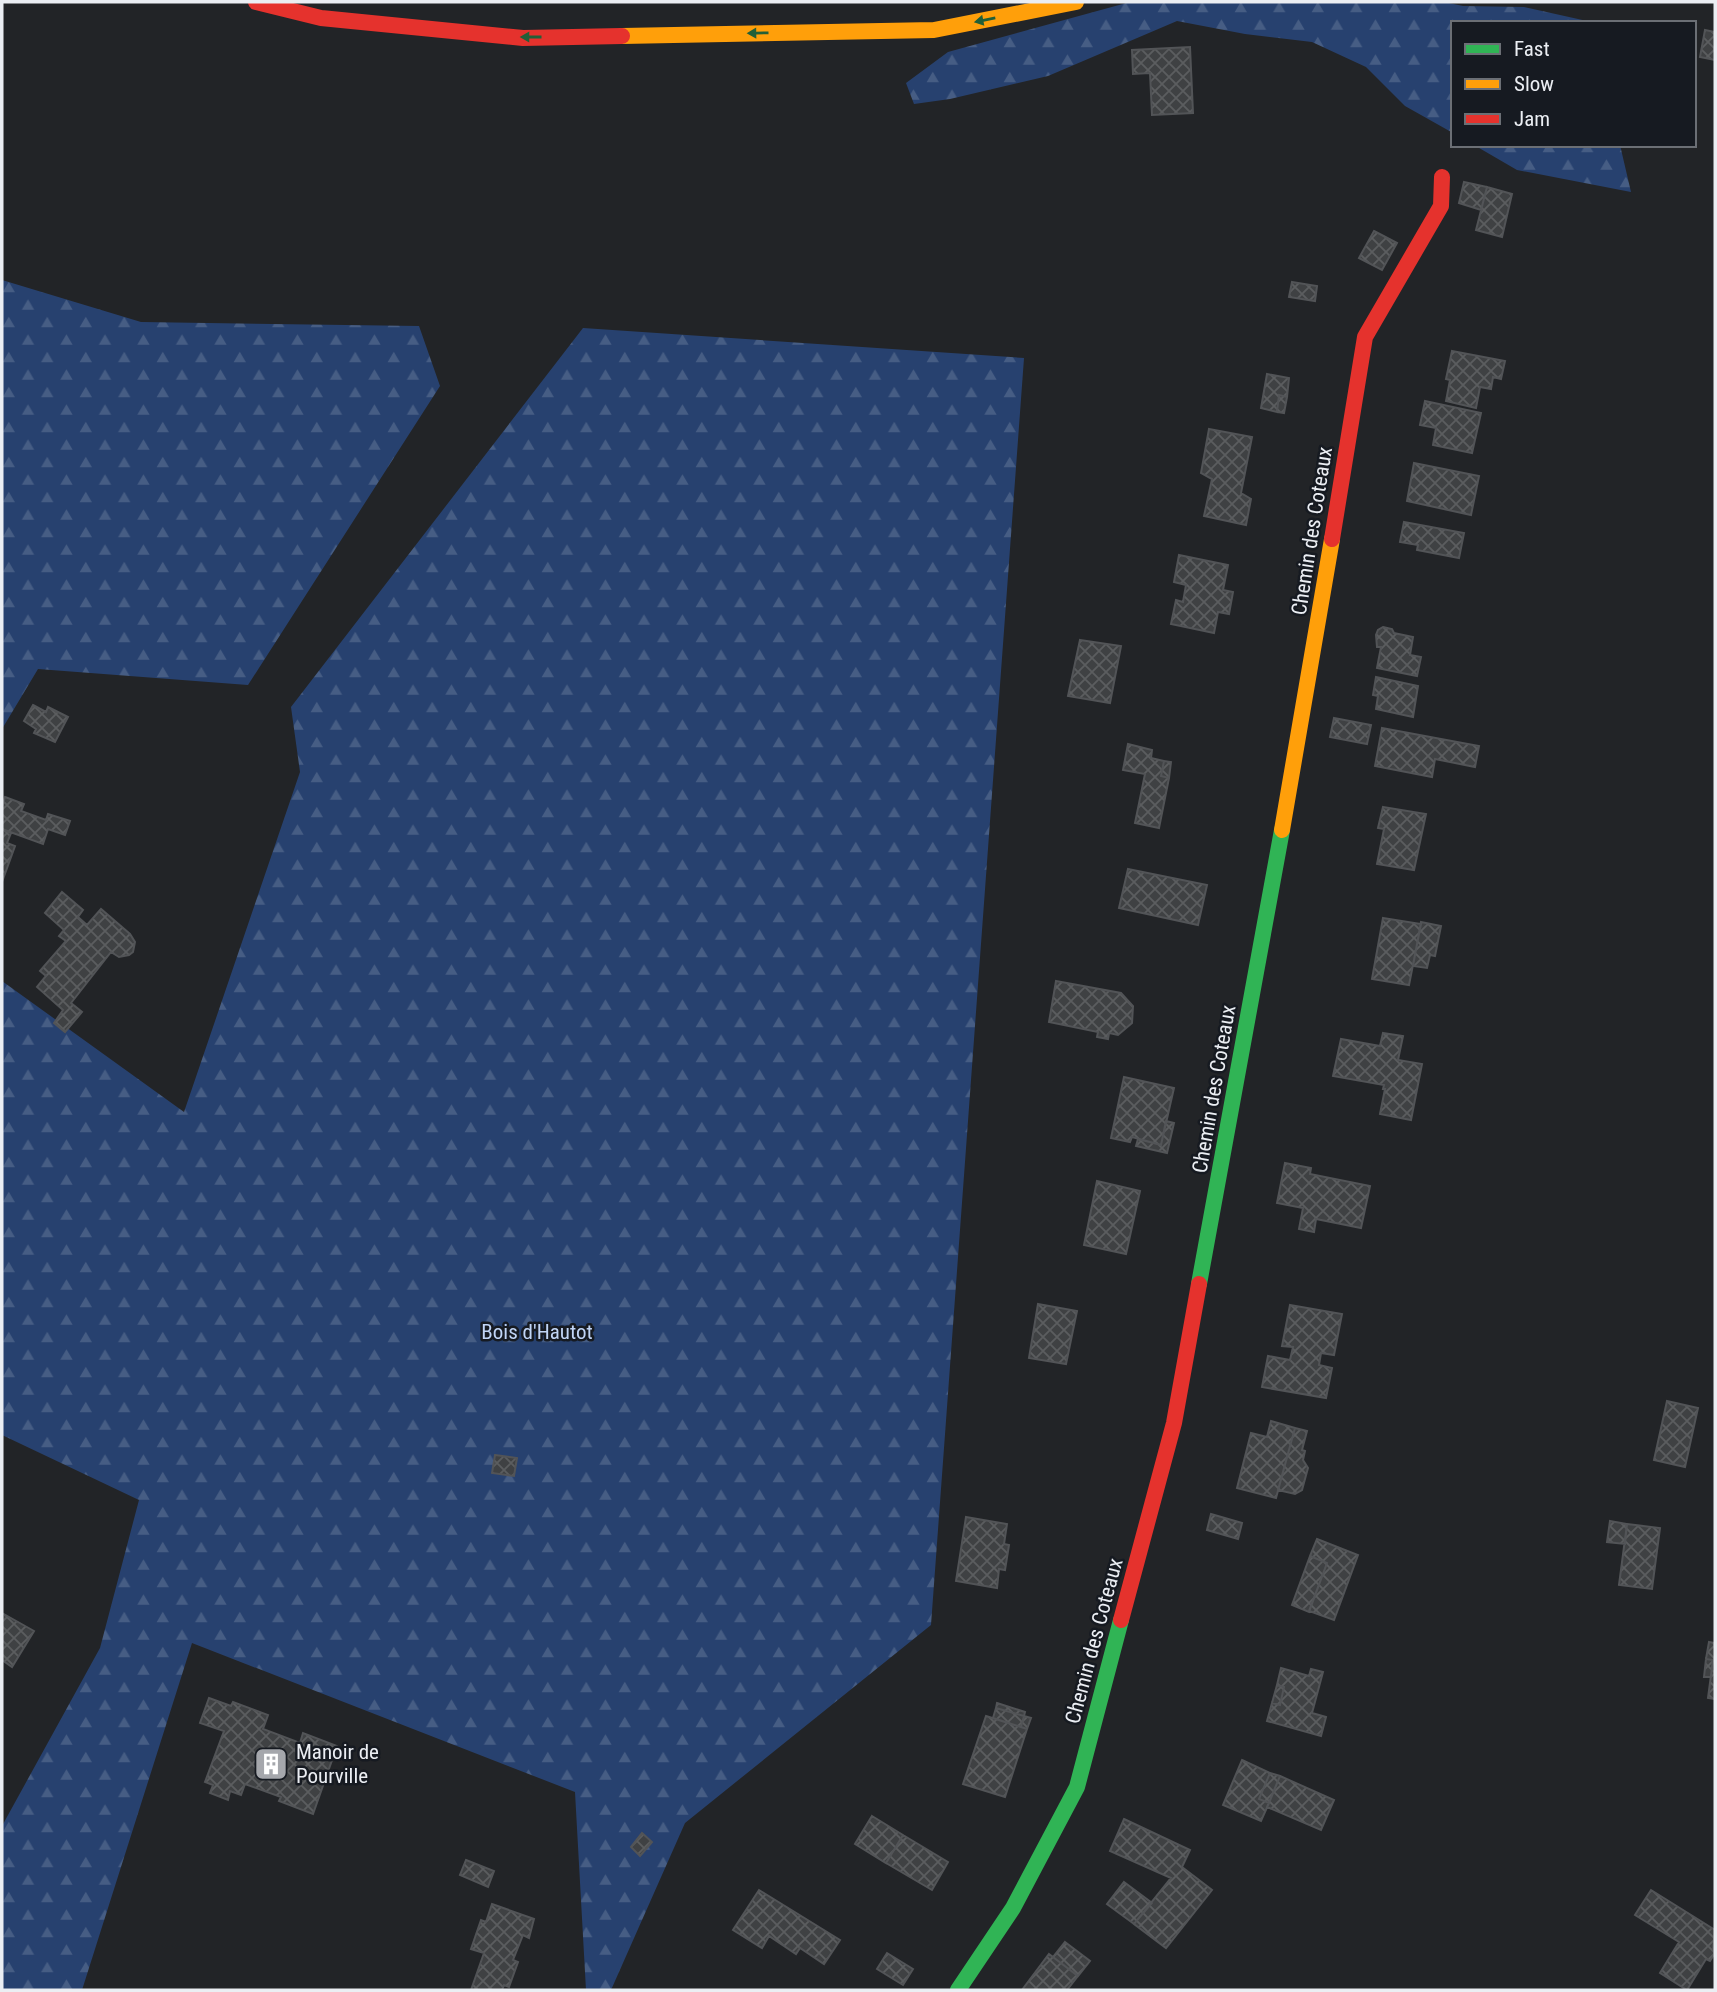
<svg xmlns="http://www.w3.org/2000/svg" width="1717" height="1992" viewBox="0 0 1717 1992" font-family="'Roboto Condensed',sans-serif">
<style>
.forest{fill:url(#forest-firs)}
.building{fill:url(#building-cross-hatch);stroke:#525457;stroke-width:2}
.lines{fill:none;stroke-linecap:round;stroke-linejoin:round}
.fast{stroke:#30b455;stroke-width:16}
.slow{stroke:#ff9f0a;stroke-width:16}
.jam{stroke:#e5322d;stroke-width:16}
.oneway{fill:#225f38}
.labels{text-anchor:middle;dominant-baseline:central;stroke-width:5;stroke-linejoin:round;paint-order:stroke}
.street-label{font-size:21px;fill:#ebeef3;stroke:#161a21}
.park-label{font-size:21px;fill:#c1d5f6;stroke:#161a21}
.poi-label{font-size:21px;fill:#ebeef3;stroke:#161a21;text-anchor:start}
</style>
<defs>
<pattern id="forest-firs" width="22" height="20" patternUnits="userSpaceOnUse" patternTransform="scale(1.75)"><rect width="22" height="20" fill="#27416f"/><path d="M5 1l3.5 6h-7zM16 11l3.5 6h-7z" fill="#465d84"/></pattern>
<pattern id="building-cross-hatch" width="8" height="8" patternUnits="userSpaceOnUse" patternTransform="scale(1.75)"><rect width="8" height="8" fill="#3f4143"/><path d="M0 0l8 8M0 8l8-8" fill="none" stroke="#5b5d5f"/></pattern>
</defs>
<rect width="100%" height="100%" fill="#222427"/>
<path class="forest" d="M1130 2H1444L1463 6 1524 7 1596 23H1453V133L1405 106 1366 67 1312 42 1245 34 1177 21 1048 76 950 99 914 104 906 83 948 52Z
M1474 145H1620L1631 192 1517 170Z
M2 280 141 322 419 326 440 386 248 685 38 669 2 729Z
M583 328 1024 358 931 1625 685 1823 611 1990H586L575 1792 192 1643 82 1990H2V1826L100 1648 139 1500 2 1435V981L184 1112 300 772 291 707Z"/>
<path class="building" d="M1705 30 1715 32V60L1700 57Z
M1190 47 1193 113 1152 115 1150 73 1133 74 1132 50Z
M1464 182 1487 187 1481 210 1459 203Z
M1487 187 1512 194 1502 237 1476 230Z
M1374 231 1397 243 1382 270 1359 258Z
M1292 282 1317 286 1315 301 1289 297Z
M1452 351 1505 361 1501 379 1493 377 1491 389 1480 387 1476 408 1446 401 1450 380 1446 379Z
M1267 374 1289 378 1287 397 1279 395 1277 412 1261 408Z
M1279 395 1287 397 1284 413 1277 412Z
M1425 401 1481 413 1472 453 1433 445 1436 428 1420 425Z
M1209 429 1252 437 1241 493 1251 499 1246 525 1204 516 1212 479 1201 473Z
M1414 463 1479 476 1471 515 1407 501Z
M1404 522 1464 533 1459 558 1417 550 1418 545 1400 542Z
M1179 555 1228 565 1223 590 1233 592 1229 614 1218 612 1214 633 1171 624 1176 600 1183 602 1186 585 1174 582Z
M1383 627 1392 629 1394 633 1413 637 1410 655 1421 657 1417 676 1377 668 1381 647H1377L1376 635 1378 630Z
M1080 640 1121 646 1110 703 1068 696Z
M1376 677 1418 686 1413 717 1376 709 1378 696 1373 695Z
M33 705 46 712 48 707 68 717 55 742 34 733 36 729 24 721Z
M1334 718 1371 725 1367 744 1330 737Z
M1382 728 1479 746 1475 767 1435 759 1432 777 1375 766Z
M1128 744 1152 750 1151 758 1164 761 1161 776 1169 778 1159 828 1135 823 1145 774 1123 770Z
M1164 761 1171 762 1169 778 1161 776Z
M5 797 24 804 21 811 46 820 48 814 70 821 65 835 48 829 43 844 2 829V807Z
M1383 807 1426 814 1414 870 1377 864 1384 829 1378 828Z
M2 829 11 833 7 843 15 846 2 882Z
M1128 869 1207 885 1198 925 1119 908Z
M62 892 83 910 78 917 87 925 101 909 130 934 135 942 133 952 129 955 119 957 111 952 71 1003 82 1012 65 1032 54 1023 63 1010 37 987 46 976 40 971 66 941 59 936 64 930 45 913Z
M1383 918 1421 924 1409 985 1372 979Z
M1421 922 1441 926 1435 956 1430 955 1427 968 1413 966Z
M1056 981 1121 993 1133 1006 1132 1023 1118 1035 1109 1033 1108 1039 1097 1037 1098 1032 1049 1022Z
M1383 1033 1403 1036 1398 1060 1422 1064 1411 1120 1380 1114 1385 1089H1383L1384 1085 1333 1076 1341 1039 1380 1046Z
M1124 1077 1174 1088 1161 1145 1132 1137 1130 1142 1111 1138Z
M1166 1121 1174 1123 1167 1153 1136 1146 1138 1139 1161 1145Z
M1285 1163 1311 1168 1310 1174 1370 1186 1361 1228 1316 1219 1314 1232 1299 1229 1303 1208 1277 1203Z
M1097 1181 1140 1191 1126 1254 1084 1245Z
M1038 1304 1077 1311 1066 1364 1029 1358Z
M1290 1305 1342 1314 1334 1355 1321 1353 1319 1365 1332 1368 1326 1398 1262 1387 1268 1356 1290 1360 1293 1347 1282 1346Z
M1667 1401 1698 1408 1685 1467 1654 1460Z
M1271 1421 1295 1428 1276 1498 1237 1488 1251 1433 1267 1437Z
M1295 1428 1307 1431 1302 1450 1305 1451 1303 1460 1308 1468 1302 1490 1295 1494 1278 1490Z
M495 1455 517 1458 514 1476 492 1473Z
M1211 1514 1242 1523 1238 1539 1207 1530Z
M966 1517 1007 1524 1004 1544 1009 1545 1005 1570 999 1569 997 1588 956 1581Z
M1610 1521 1627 1524 1625 1544 1607 1542Z
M1627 1524 1660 1528 1652 1589 1619 1585Z
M1317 1539 1358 1555 1334 1620 1309 1611 1327 1563 1310 1556Z
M1310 1556 1327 1563 1309 1612 1292 1605Z
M2 1613 34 1631 12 1667 2 1660Z
M1709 1642 1715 1643V1699L1708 1698 1713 1660 1706 1659Z
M1706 1659 1713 1660 1711 1677H1704Z
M1281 1668 1309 1676 1311 1669 1323 1672 1312 1713 1326 1717 1321 1736 1267 1721 1272 1703 1280 1705 1284 1687 1277 1685Z
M1277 1685 1284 1687 1280 1705 1272 1703Z
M209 1698 231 1706 233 1702 268 1715 263 1729 300 1743 303 1733 337 1746 313 1814 279 1801 281 1797 245 1784 241 1795 230 1791 228 1800 210 1793 213 1785 205 1782 224 1731 200 1723Z
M997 1703 1025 1712 1024 1716 996 1708Z
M996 1708 1024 1716 1021 1727 993 1718Z
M986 1716 1027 1729 1005 1797 963 1784Z
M1024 1716 1031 1718 1027 1729 1021 1727Z
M1242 1760 1270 1773 1259 1799 1269 1803 1261 1821 1223 1805Z
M1270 1773 1280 1776 1269 1803 1259 1799Z
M1280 1776 1334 1800 1321 1830 1267 1807Z
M872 1816 903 1835 886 1863 855 1844Z
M1124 1819 1190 1850 1182 1867 1212 1890 1166 1948 1134 1924 1171 1878 1110 1851Z
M642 1833 652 1842 640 1856 631 1847Z
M903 1835 948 1862 932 1890 886 1863Z
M466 1860 494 1871 488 1887 460 1875Z
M1124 1882 1152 1903 1134 1924 1107 1904Z
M759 1890 840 1940 824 1964 800 1948 796 1954 769 1936 762 1948 733 1930Z
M1651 1890 1715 1930 1713 1949 1715 1953 1710 1961 1706 1959 1687 1990 1660 1973 1679 1942 1635 1915Z
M492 1904 534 1919 529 1938 523 1935 513 1960 518 1962 509 1987 504 1985 502 1990H471L484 1953 471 1949 481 1920 486 1922Z
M1065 1942 1090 1961 1078 1976 1053 1957Z
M887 1953 913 1969 903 1985 877 1969Z
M1049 1954 1078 1976 1067 1990H1022Z"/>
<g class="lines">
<path class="fast" d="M1199 1284 1282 830
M958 1990 1013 1908 1077 1787 1121 1620"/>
<path class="slow" d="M622 36 934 30 1076 2
M1282 830 1332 539"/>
<path class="jam" d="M256 2 321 18 523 38 622 36
M1332 539 1365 337 1441 206 1442 177
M1121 1620 1174 1423 1199 1284"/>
</g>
<defs><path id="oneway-solid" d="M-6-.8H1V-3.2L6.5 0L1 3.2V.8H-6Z" transform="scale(1.75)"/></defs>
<g class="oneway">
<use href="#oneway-solid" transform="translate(985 20) rotate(169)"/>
<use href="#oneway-solid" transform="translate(758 33) rotate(179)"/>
<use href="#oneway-solid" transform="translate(531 37) rotate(-180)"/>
</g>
<defs>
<symbol id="building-square" viewBox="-11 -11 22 22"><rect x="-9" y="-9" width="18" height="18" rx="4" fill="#a5a7ac" stroke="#161a21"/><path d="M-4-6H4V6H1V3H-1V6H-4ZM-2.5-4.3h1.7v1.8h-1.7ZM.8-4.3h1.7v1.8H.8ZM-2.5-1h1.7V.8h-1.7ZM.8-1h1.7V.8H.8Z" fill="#fff"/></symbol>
</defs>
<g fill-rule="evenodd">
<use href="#building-square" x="252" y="1745" width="38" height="38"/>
</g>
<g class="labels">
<g class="street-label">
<text transform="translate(1312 531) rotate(-81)">Chemin des Coteaux</text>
<text transform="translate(1214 1089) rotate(-80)">Chemin des Coteaux</text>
<text transform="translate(1094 1641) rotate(-75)">Chemin des Coteaux</text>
</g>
<g class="park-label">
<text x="537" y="1332">Bois d'Hautot</text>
</g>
<g class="poi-label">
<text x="296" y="1752">Manoir de<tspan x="296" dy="24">Pourville</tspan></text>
</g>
</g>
<rect width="1717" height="1992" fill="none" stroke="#ebeef3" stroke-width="7"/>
<rect x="1451" y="21" width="245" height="126" fill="#161a21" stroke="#6b6f75" stroke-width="2"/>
<rect x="1465" y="44" width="35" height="10" fill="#30b455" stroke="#6b6f75" stroke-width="2"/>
<text x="1514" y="56" font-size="21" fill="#ebeef3">Fast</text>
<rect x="1465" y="79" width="35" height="10" fill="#ff9f0a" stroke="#6b6f75" stroke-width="2"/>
<text x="1514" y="91" font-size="21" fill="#ebeef3">Slow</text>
<rect x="1465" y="114" width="35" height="10" fill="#e5322d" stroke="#6b6f75" stroke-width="2"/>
<text x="1514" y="126" font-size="21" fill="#ebeef3">Jam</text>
</svg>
